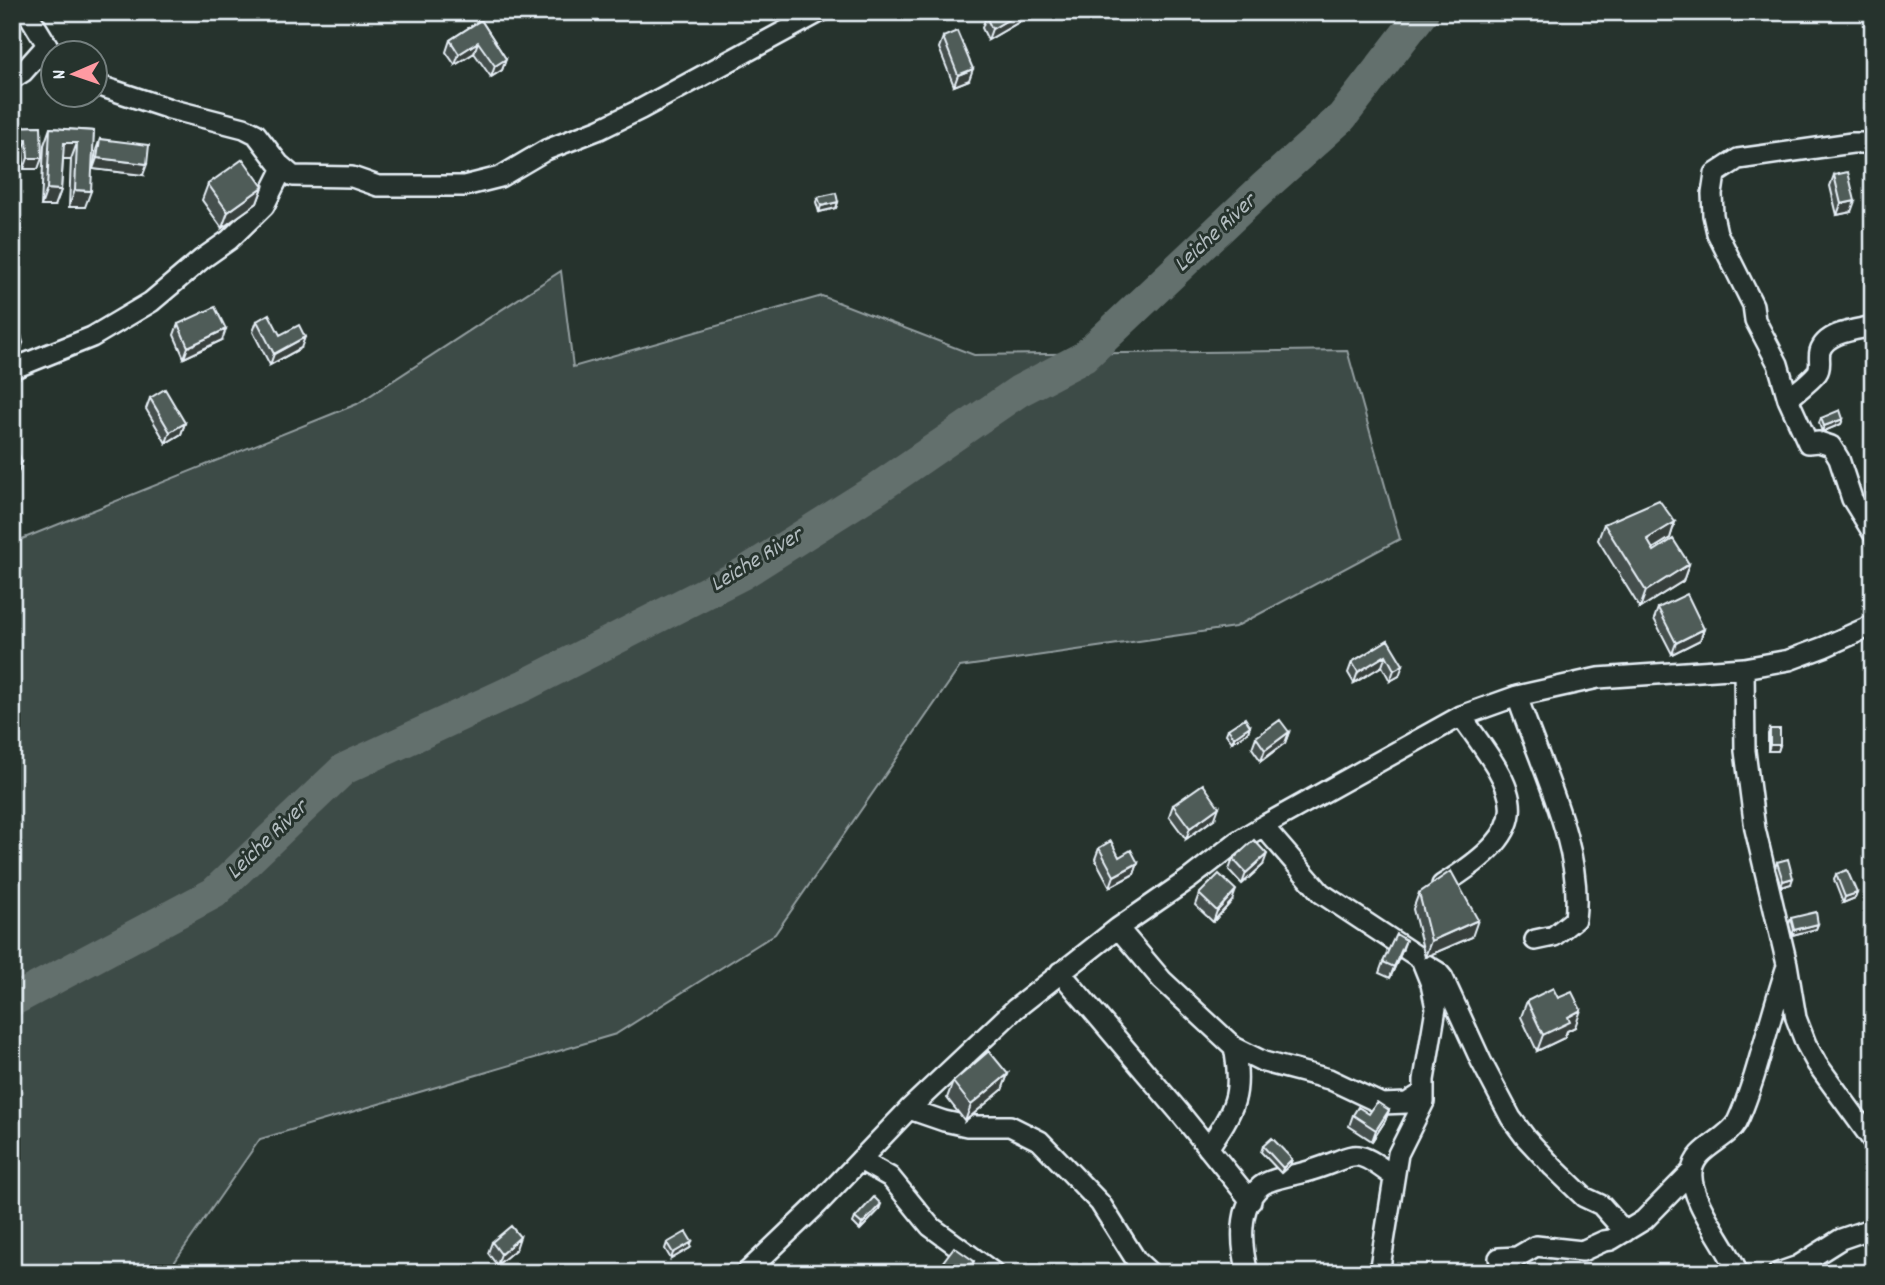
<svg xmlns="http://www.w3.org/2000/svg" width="1885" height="1285" viewBox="0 0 1885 1285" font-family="Dekko,sans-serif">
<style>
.green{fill:#3e4b47;stroke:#939ea0;stroke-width:2}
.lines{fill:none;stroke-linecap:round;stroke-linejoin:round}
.river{stroke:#636f6d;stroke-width:32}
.minor-casing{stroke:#e8f1f8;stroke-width:24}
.minor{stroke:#26332d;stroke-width:19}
.wall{fill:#454f4d;stroke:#e8f1f8;stroke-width:2}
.shaded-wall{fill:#38403e;stroke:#e8f1f8;stroke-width:2}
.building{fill:#505c59;stroke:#e8f1f8;stroke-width:2}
.labels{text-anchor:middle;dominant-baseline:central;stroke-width:6;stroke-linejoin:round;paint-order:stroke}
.water-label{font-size:23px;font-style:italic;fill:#b3bdc0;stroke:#26332d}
</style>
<rect width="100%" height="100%" fill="#26332d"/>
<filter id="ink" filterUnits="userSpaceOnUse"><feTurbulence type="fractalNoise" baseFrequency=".0143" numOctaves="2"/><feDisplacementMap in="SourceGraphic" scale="14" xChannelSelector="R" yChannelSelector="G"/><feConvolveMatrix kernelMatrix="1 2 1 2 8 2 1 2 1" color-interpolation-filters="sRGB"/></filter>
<g filter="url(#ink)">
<path class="green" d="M561 271 573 367 822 296 974 355 1347 350 1400 539 1235 627 960 667 775 934 616 1034 260 1139 167 1273H12V543L357 404Z"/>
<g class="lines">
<path class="river" d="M12 1001 214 893 344 769 525 685 742 574 875 490 1019 391 1084 357 1264 187 1342 117 1423 12"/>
<defs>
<path id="minor" d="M27 12 52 53
M12 79 23 72 47 45
M94 84 170 109 244 128 256 134 279 164 293 176 352 177 378 186H464L500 177 546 150 600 129 641 109 820 12
M1873 143H1852L1738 159 1715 174 1712 194 1713 215 1717 233 1753 305 1755 320 1778 364 1788 399 1808 443 1819 442 1831 446 1839 459 1852 499 1873 533
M12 369 92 337 151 302 202 259 229 240 264 206 283 168
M1788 399C1797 391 1810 382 1817 373 1822 366 1818 359 1820 351 1826 332 1856 330 1873 326
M1744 668 1745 751 1755 829 1787 964 1796 1018 1806 1044 1817 1064 1873 1141
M1517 696C1539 763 1584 848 1575 919L1554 936 1535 940
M1263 826 1321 893 1421 959 1431 984 1436 1008 1424 1080V1102L1398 1154 1379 1273
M1442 885C1540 824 1520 797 1461 716
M1118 928 1162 980 1234 1047 1264 1062 1329 1079 1382 1104 1407 1103 1424 1092
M1425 964 1438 972 1443 978 1481 1061 1511 1118 1526 1138 1553 1167 1584 1197 1601 1205 1625 1232
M1060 972 1180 1113 1251 1201
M909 1109 944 1121 967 1126H1010L1040 1141 1100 1203 1136 1260 1150 1273
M1208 1148C1235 1109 1243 1094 1234 1047
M860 1160 890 1177 930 1226 994 1273
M1499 1258 1517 1257 1536 1246 1582 1251 1604 1241 1611 1240 1644 1220 1692 1171
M746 1273 818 1204 909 1109 1015 1009 1118 928 1189 879 1238 841 1263 826 1461 716 1517 696 1598 678 1744 668 1789 660 1824 647 1873 625
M1248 1273C1241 1247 1237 1206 1261 1186 1272 1177 1299 1175 1312 1170 1358 1156 1351 1144 1394 1177
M1738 1273C1728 1246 1689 1201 1692 1172 1694 1148 1726 1141 1737 1122 1744 1108 1749 1092 1754 1077 1765 1041 1774 1005 1786 969
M1778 1273 1798 1266 1841 1239 1873 1228"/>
</defs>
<use href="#minor" class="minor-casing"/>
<use href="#minor" class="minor"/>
</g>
<path class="wall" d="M993 12H1023L1019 22 988 40 982 28 986 17Z
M1075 12H1091L1090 15 1079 20Z
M481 20 506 59 502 70 491 77 474 53 455 65 446 52 450 40Z
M943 37 969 80 954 86 939 48Z
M41 126 38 169H24L23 150 12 151V127Z
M50 128 94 131 85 207H69L71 159H63L61 190 55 206H41L44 145Z
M100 139 143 175 93 169 96 150Z
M1834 175 1851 212 1837 215 1830 186Z
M208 184 263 187 257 203 222 228 202 200Z
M818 197 838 202 836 208 819 212 816 202Z
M257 321 280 335 301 348 270 365 253 332Z
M178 324 222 340 184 358 174 335Z
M150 398 185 423 181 434 166 443 146 409Z
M1821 418 1843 419 1841 424 1822 432 1819 423Z
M1675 522 1670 538 1652 549 1654 551 1689 564 1683 581 1640 608 1598 540 1604 524Z
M1658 608 1704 629 1700 640 1672 654 1654 619Z
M1388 640 1399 676 1390 681 1382 666 1354 683 1348 673 1352 662Z
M1250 726 1248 732 1232 742 1226 734 1228 729Z
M1770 729 1780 745 1778 751H1768V734Z
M1289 732 1285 743 1261 761 1252 748 1256 737Z
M1173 805 1215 818 1186 839 1169 816Z
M1099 848 1119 857 1138 863 1134 874 1110 887 1095 859Z
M1233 859 1263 865 1242 884 1229 870Z
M1777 862 1791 884 1781 887 1775 868Z
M1836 874 1857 893 1855 898 1843 903 1834 880Z
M1419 893 1472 937 1425 957 1413 909Z
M1199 894 1232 901 1213 922 1195 905Z
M1791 918 1818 924 1816 929 1792 935 1789 924Z
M1402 951 1390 978 1379 973 1383 962Z
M1558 998 1575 1027 1567 1031 1564 1038 1537 1051 1521 1017 1527 1001Z
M1008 1074 1002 1090 965 1121 947 1098 953 1082Z
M1389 1110 1385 1121 1372 1141 1349 1126 1353 1115 1369 1114Z
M1263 1146 1292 1159 1290 1165 1281 1173 1261 1152Z
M879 1210 860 1230 853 1223 855 1218Z
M492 1242 516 1249 497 1265 488 1253Z
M667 1243 690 1248 671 1259 665 1249Z
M939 1267 970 1273H937Z"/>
<path class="shaded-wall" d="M1021 12H1023L1019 22 988 40 992 29Z
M1086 12H1091L1090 15 1079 20 1081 15Z
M478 42 474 53 455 65 459 54Z
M506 59 502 70 491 77 495 66Z
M973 69 969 80 954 86 958 75Z
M27 139 23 150 12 151V140Z
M64 143H77L71 159H58Z
M28 158H42L38 169H24Z
M97 158 147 164 143 175 93 169Z
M263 187 257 203 222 228 228 212Z
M47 189 61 190 55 206H41Z
M75 190 91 191 85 207H69Z
M1855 201 1851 212 1837 215 1841 204Z
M838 202 836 208 819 212 821 206Z
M226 329 222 340 184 358 188 347Z
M305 337 301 348 270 365 274 354Z
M23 343 21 349 12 350V345Z
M1843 419 1841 424 1822 432 1824 426Z
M185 423 181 434 166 443 170 432Z
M22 462 16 478 12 479V465Z
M1675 522 1670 538 1641 556 1647 539Z
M1689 564 1683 581 1640 608 1646 591Z
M1704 629 1700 640 1672 654 1676 643Z
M1386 655 1382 666 1354 683 1358 672Z
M1403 665 1399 676 1390 681 1394 670Z
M1250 726 1248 732 1232 742 1234 737Z
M1289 732 1285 743 1261 761 1265 750Z
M1770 745H1780L1778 751H1768Z
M1219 807 1215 818 1186 839 1190 828Z
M1267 854 1263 865 1242 884 1246 873Z
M1138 863 1134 874 1110 887 1114 876Z
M1793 878 1791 884 1781 887 1783 881Z
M1236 890 1232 901 1213 922 1217 911Z
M1857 893 1855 898 1843 903 1845 897Z
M1478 920 1472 937 1425 957 1431 941Z
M1818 924 1816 929 1792 935 1794 930Z
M1406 940 1402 951 1390 978 1394 967Z
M1581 1010 1575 1027 1567 1031 1564 1038 1537 1051 1543 1035 1568 1017Z
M1008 1074 1002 1090 965 1121 971 1105Z
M1389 1110 1385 1121 1372 1141 1376 1130Z
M1292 1159 1290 1165 1281 1173 1283 1168Z
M881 1204 879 1210 860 1230 862 1224Z
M520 1237 516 1249 497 1265 501 1254Z
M692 1242 690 1248 671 1259 673 1253Z
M974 1261 970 1272 966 1273Z"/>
<path class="building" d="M993 12H1021L992 29 986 17Z
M481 20 506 59 495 66 478 42 459 54 450 40Z
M957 31 973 69 958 75 943 37Z
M41 126 42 158H28L27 139 12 140V127Z
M50 128 94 131 91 191 75 190 77 143H64L61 190 47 189Z
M100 139 149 145 147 164 97 158Z
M243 159 263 187 228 212 208 184Z
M1848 172 1855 201 1841 204 1834 175Z
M836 193 838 202 821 206 818 197Z
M215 307 226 329 188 347 178 324Z
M269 314 280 335 299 325 305 337 274 354 257 321Z
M20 330 23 343 12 345V331Z
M165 389 185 423 170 432 150 398Z
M1840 410 1843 419 1824 426 1821 418Z
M12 437 22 462 12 465Z
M1659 500 1675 522 1647 539 1654 551 1673 539 1689 564 1646 591 1604 524Z
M1687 594 1704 629 1676 643 1658 608Z
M1388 640 1403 665 1394 670 1386 655 1358 672 1352 662Z
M1245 718 1250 726 1234 737 1228 729Z
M1280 720 1289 732 1265 750 1256 737Z
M1770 729H1780V745H1770Z
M1203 784 1219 807 1190 828 1173 805Z
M1254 840 1267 854 1246 873 1233 859Z
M1111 841 1119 857 1131 850 1138 863 1114 876 1099 848Z
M1788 859 1793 878 1783 881 1777 862Z
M1847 870 1857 893 1845 897 1836 874Z
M1451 871 1478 920 1431 941 1419 893Z
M1219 874 1236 890 1217 911 1199 894Z
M1816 912 1818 924 1794 930 1791 918Z
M1396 934 1406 940 1394 967 1383 962Z
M1553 988 1558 998 1572 992 1581 1010 1568 1017 1570 1022 1543 1035 1527 1001Z
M989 1051 1008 1074 971 1105 953 1082Z
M1377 1102 1389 1110 1376 1130 1353 1115 1358 1107 1369 1114Z
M1272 1138 1292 1159 1283 1168 1263 1146Z
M874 1197 881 1204 862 1224 855 1218Z
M511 1226 520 1237 501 1254 492 1242Z
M686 1232 692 1242 673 1253 667 1243Z
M954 1247 974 1261 966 1273H947L939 1267Z"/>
</g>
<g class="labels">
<g class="water-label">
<text transform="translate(1216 234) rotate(-43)">Leiche River</text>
<text transform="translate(757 561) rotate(-31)">Leiche River</text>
<text transform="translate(268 841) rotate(-44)">Leiche River</text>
</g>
</g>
<rect width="1885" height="1285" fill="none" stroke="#26332d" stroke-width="42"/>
<rect x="21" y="21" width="1843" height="1243" fill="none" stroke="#e8f1f8" stroke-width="2.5" filter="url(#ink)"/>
<g transform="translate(74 74) rotate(268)"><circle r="33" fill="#26332d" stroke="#747f7e" stroke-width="2"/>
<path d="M0-5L12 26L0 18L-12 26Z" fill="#ff9aa2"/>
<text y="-10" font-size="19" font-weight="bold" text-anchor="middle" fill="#e8f1f8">N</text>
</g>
</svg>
